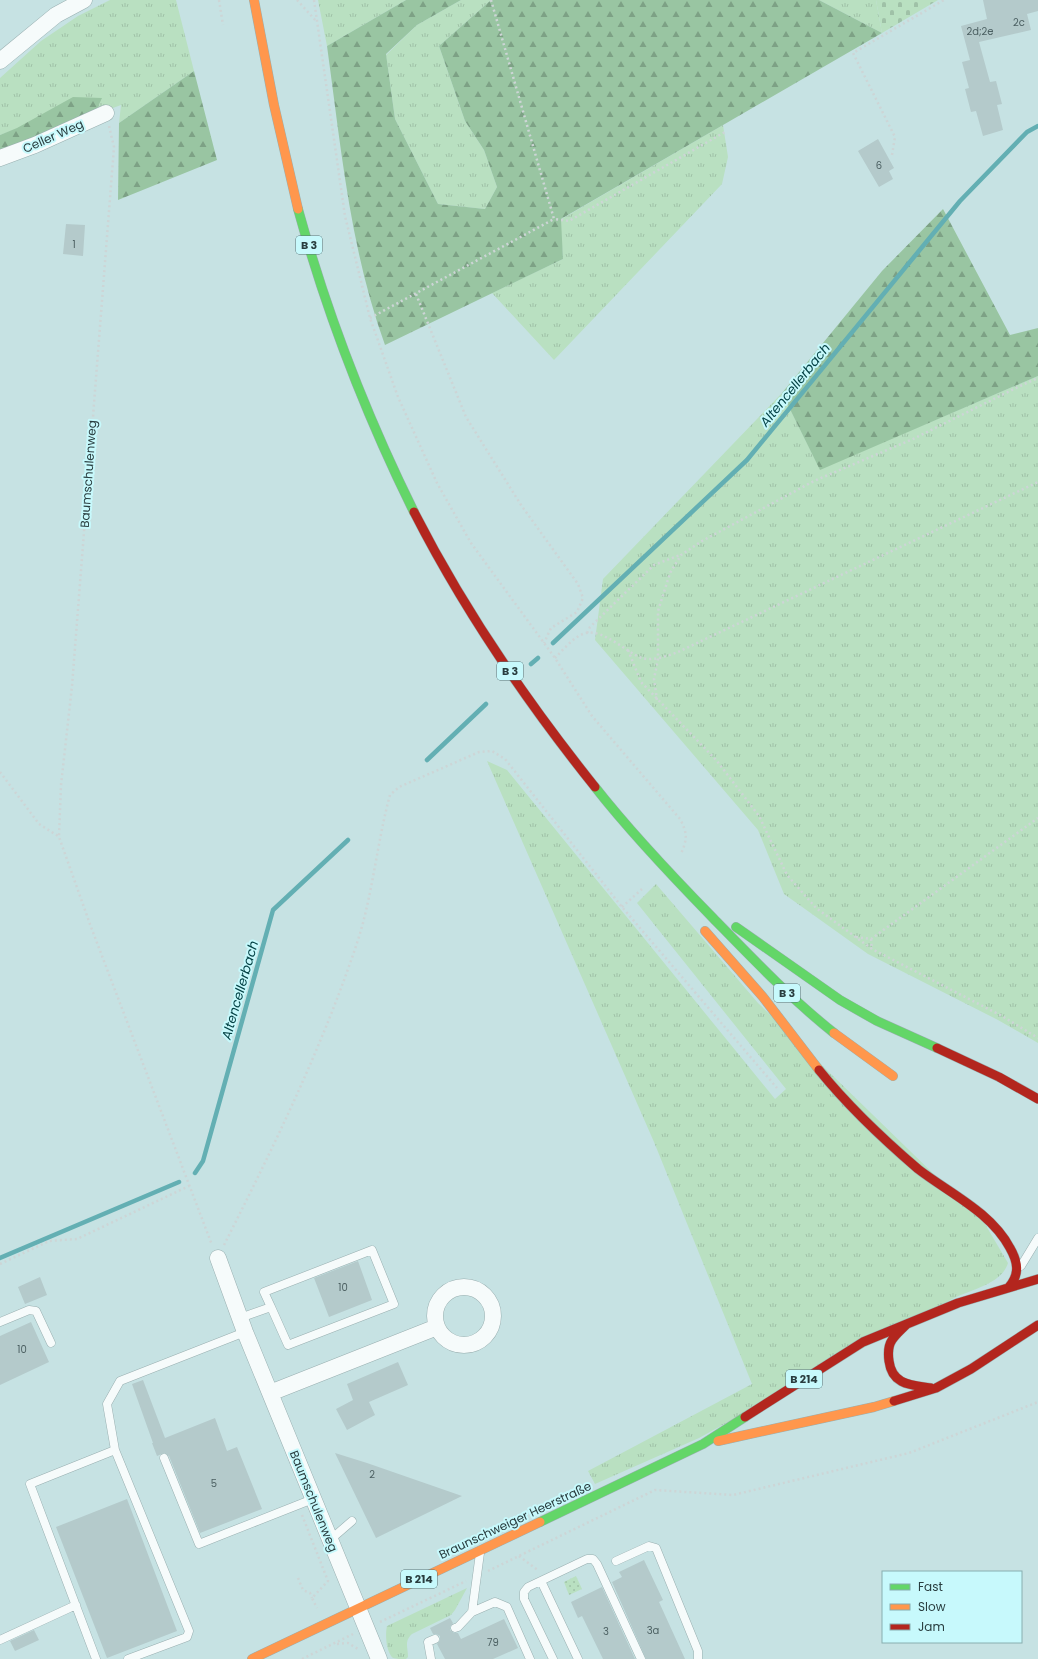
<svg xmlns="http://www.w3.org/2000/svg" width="1038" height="1659" viewBox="0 0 1038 1659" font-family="Poppins,sans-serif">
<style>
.grass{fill:url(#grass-tufts)}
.forest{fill:url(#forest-firs)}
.cemetery{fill:url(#cemetery-stones)}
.park{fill:url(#park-dots)}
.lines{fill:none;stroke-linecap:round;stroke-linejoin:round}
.stream{stroke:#63afb3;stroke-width:4.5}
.building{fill:#b4cacb}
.lane-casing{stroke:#99afb0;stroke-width:9}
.street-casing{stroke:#99afb0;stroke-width:17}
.fast-casing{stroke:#99afb0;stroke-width:10}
.slow-casing{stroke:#99afb0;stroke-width:10}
.jam-casing{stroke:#99afb0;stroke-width:10}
.path{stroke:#cdd5d6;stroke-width:2.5;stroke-dasharray:2 3;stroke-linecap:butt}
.lane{stroke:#f6fbfb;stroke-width:8}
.street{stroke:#f6fbfb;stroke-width:16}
.fast{stroke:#63d668;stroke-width:9}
.slow{stroke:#ff974d;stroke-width:9}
.jam{stroke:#b3261e;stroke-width:9}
.labels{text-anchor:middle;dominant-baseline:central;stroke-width:4;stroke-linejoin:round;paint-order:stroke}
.number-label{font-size:10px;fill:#4c6062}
.shield{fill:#c7f9fc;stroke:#587578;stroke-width:1}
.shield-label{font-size:11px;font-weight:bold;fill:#293d3f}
.street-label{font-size:12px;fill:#293d3f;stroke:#c7f9fc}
.water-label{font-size:13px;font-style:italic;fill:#044245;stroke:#c7f9fc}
</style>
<defs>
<pattern id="grass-tufts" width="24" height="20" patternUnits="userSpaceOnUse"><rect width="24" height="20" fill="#b9e0c1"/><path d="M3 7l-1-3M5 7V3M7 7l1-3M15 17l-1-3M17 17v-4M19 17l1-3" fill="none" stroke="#9fc1a7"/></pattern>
<pattern id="forest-firs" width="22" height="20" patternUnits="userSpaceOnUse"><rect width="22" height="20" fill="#99c5a2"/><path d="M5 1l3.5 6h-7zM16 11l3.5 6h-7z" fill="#7da185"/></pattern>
<pattern id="cemetery-stones" width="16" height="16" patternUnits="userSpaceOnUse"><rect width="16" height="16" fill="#b9e0c1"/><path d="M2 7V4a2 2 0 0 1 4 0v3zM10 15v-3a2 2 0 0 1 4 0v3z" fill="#9fc1a7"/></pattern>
<pattern id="park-dots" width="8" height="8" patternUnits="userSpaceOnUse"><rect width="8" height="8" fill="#b9e0c1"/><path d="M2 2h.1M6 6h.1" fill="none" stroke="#9fc1a7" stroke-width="1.8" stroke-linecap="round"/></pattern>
</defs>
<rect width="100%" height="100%" fill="#c6e2e3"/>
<path class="grass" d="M110 0H176L194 71 119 123 121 105 94 115 101 98 0 135V78L41 41 78 16Z
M318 0H406L327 46Z
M461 0H491L439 46 465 121 484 150 497 187 485 209 438 204 395 119 386 55 417 25Z
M819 0H876L882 33Z
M723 125 728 157 722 184 554 360 492 293 563 259 560 220Z
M1038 376V1043L998 1020 868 954 784 894 758 830 595 640 603 579 782 393 820 469Z
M487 761 507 770 775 1099 786 1089 637 903 656 884 758 1003 985 1224 1008 1263C1002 1283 974 1289 956 1297L699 1438 595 1484 588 1471 752 1384 654 1142Z
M467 1588 455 1610 451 1615 412 1634C404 1641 408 1648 408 1657L406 1659C402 1659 396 1659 393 1658 386 1652 385 1634 387 1626Z"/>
<path class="forest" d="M406 0H461L417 25 386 54 395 119 438 204 485 209 497 187 484 150 465 121 439 46 491 0H819L882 33 561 219 563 259 385 345C350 249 341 147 327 46Z
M194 71 217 160 118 200 119 123Z
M73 97 102 98 94 115 0 153V135L17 128Z
M943 209 1010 335 1038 328V376L820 470 782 393 882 271Z"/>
<path class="cemetery" d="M876 0H938L882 33Z"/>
<path class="park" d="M576 1576 582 1589 569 1595 564 1582Z"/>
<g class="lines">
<path class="stream" d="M553 643 747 460 960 201 1027 132 1038 126
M531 664 538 658
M427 760 486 704
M195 1173 203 1161 273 910 348 840
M0 1258 179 1182"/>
</g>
<path class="building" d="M983 0H1038V11L1027 14 1031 30 979 42 990 82 996 81 1002 104 997 105 1003 130 983 136 976 111 971 112 965 89 969 88 962 62 970 60 961 26 987 19Z
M878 139 894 168 889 171 893 179 879 187 858 151Z
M66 224 85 225 83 256 63 254Z
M358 1261 372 1300 329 1317 314 1278Z
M40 1277 47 1295 25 1304 18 1287Z
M31 1322 49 1362 0 1385V1336Z
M398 1362 408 1385 369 1402 375 1415 347 1430 336 1409 353 1400 347 1384Z
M143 1380 165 1438 215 1418 227 1451 237 1447 262 1509 200 1533 169 1456 164 1453 157 1456 152 1443H153L132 1384Z
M335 1453 367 1463 462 1496 376 1538Z
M127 1499 177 1631 107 1658 56 1527Z
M644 1560 663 1600 659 1602 685 1659H646L612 1582 622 1577 619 1572Z
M602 1587 635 1659H603L582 1616 578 1618 571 1602Z
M450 1618 453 1623 450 1627V1630L454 1633H458L461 1639 504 1619 518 1648 493 1659H445L437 1644 440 1640V1636L436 1634H433L430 1628Z
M34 1630 39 1640 15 1651 10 1641Z"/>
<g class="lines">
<defs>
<path id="lane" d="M1021 1266 1038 1238
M240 1318 271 1307 288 1345 394 1304 372 1250 264 1292 271 1307
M0 1322 29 1310 36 1311 51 1343
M164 1458 199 1544 313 1499
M330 1540 352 1521
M616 1561 649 1546 656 1548 698 1651V1659
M541 1581 578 1659
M472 1612 480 1553
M455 1628 458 1627 472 1612 495 1602 507 1607 530 1659
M0 1640 76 1605
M96 1659 30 1484 115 1450
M128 1659 187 1637 189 1631 115 1450 107 1404 120 1381 245 1332
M431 1659 428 1642 435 1639
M553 1659 524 1599V1592L528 1587 587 1559H593L597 1564 641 1659"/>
<path id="street" d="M0 61 56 15 84 0
M0 158 35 145 106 113
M218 1258 245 1332 379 1659
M435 1316a29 29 0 1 1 58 0a29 29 0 1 1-58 0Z
M270 1393 437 1327"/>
<path id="fast" d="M298 209C327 314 366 415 414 512
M595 787C631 833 672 876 713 918 752 958 790 998 834 1033
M736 927 840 1000 877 1021 937 1048
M540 1522 703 1444 745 1417"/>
<path id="slow" d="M254 0 274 105 298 209
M705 931 763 997 819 1070
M834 1033 893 1076
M718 1441 874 1407 894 1401
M252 1659 540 1522"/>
<path id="jam" d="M414 512C464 610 527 702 595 787
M937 1048 999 1077 1038 1099
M819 1070C848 1106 883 1139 918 1169 949 1193 991 1212 1010 1248 1018 1262 1020 1274 1009 1287
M907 1324C902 1329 896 1334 892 1340 888 1346 888 1354 889 1361 892 1385 911 1385 931 1388
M894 1401 936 1388 971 1369 1038 1325
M745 1417 863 1342 958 1303 1038 1279"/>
</defs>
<use href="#lane" class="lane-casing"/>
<use href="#street" class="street-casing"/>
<use href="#fast" class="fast-casing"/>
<use href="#slow" class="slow-casing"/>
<use href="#jam" class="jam-casing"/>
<path class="path" d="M219 0 223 25
M297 0 317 22
M314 0 345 216 370 318 398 397 437 483 471 543 555 658 592 716 680 819C688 834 687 839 681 854
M491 0 554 219 569 221 725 132
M109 126 114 147 72 686 61 785 59 837 91 927 212 1245
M892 155 895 137 853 53 944 0
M416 294 466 417 521 505 578 584 583 598 577 612 551 628 544 643
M370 318 554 219
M587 633 590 627 654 565 680 555
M628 650 641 682 717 761 759 816 787 875 816 908 872 949 1002 1016 1038 1038
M555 658C564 649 574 636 586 633 604 629 627 653 642 658 654 661 667 656 678 652L1038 482
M657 700 654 679 658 659V611L670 573 681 555 702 541 814 481 913 439 1018 387 1038 378
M0 772 39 824 58 836
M622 907 642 889
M856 937 871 939 1038 818
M871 939 872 949
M224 1245C274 1146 323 1046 358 940 373 893 377 842 390 795L399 787 479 752 492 751 505 759 622 907 777 1088
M0 1264 49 1241 77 1239 189 1186
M302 1515 328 1581 312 1598 317 1608
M519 1556 539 1571
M488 1571 655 1490 733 1495 909 1453 1038 1402
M298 1578 303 1590 310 1593 312 1598
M380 1622 466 1581
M337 1644 348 1643 358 1649
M302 1659 353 1634"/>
<use href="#lane" class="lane"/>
<use href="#street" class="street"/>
<use href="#fast" class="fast"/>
<use href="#slow" class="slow"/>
<use href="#jam" class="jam"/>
</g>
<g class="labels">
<g class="number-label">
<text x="1019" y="22">2c</text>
<text x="980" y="31">2d;2e</text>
<text x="879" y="165">6</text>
<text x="74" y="244">1</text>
<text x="343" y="1287">10</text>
<text x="22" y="1349">10</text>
<text x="372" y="1474">2</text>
<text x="214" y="1483">5</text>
<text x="653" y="1630">3a</text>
<text x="606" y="1631">3</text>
<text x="493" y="1642">79</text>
</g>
<g class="shield">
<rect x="296" y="236" width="26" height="18" rx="3"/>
<rect x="497" y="662" width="26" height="18" rx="3"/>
<rect x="774" y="984" width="26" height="18" rx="3"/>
<rect x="786" y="1370" width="36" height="18" rx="3"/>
<rect x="401" y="1570" width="36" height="18" rx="3"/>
</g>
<g class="shield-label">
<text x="309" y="245">B 3</text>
<text x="510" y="671">B 3</text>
<text x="787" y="993">B 3</text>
<text x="804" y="1379">B 214</text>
<text x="419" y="1579">B 214</text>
</g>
<g class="street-label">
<text transform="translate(53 136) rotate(-24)">Celler Weg</text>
<text transform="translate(88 474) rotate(-86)">Baumschulenweg</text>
<text transform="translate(314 1501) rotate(68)">Baumschulenweg</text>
<text transform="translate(515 1520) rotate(-25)">Braunschweiger Heerstraße</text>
</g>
<g class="water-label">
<text transform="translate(795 385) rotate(-51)">Altencellerbach</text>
<text transform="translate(240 990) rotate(-74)">Altencellerbach</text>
</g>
</g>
<rect x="882" y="1571" width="140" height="72" fill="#c7f9fc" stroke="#88aeb0"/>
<rect x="890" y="1584" width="20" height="6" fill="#63d668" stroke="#88aeb0"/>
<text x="918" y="1591" font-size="12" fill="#293d3f">Fast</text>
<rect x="890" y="1604" width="20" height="6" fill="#ff974d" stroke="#88aeb0"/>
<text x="918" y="1611" font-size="12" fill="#293d3f">Slow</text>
<rect x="890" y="1624" width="20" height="6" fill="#b3261e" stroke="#88aeb0"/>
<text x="918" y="1631" font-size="12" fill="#293d3f">Jam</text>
</svg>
